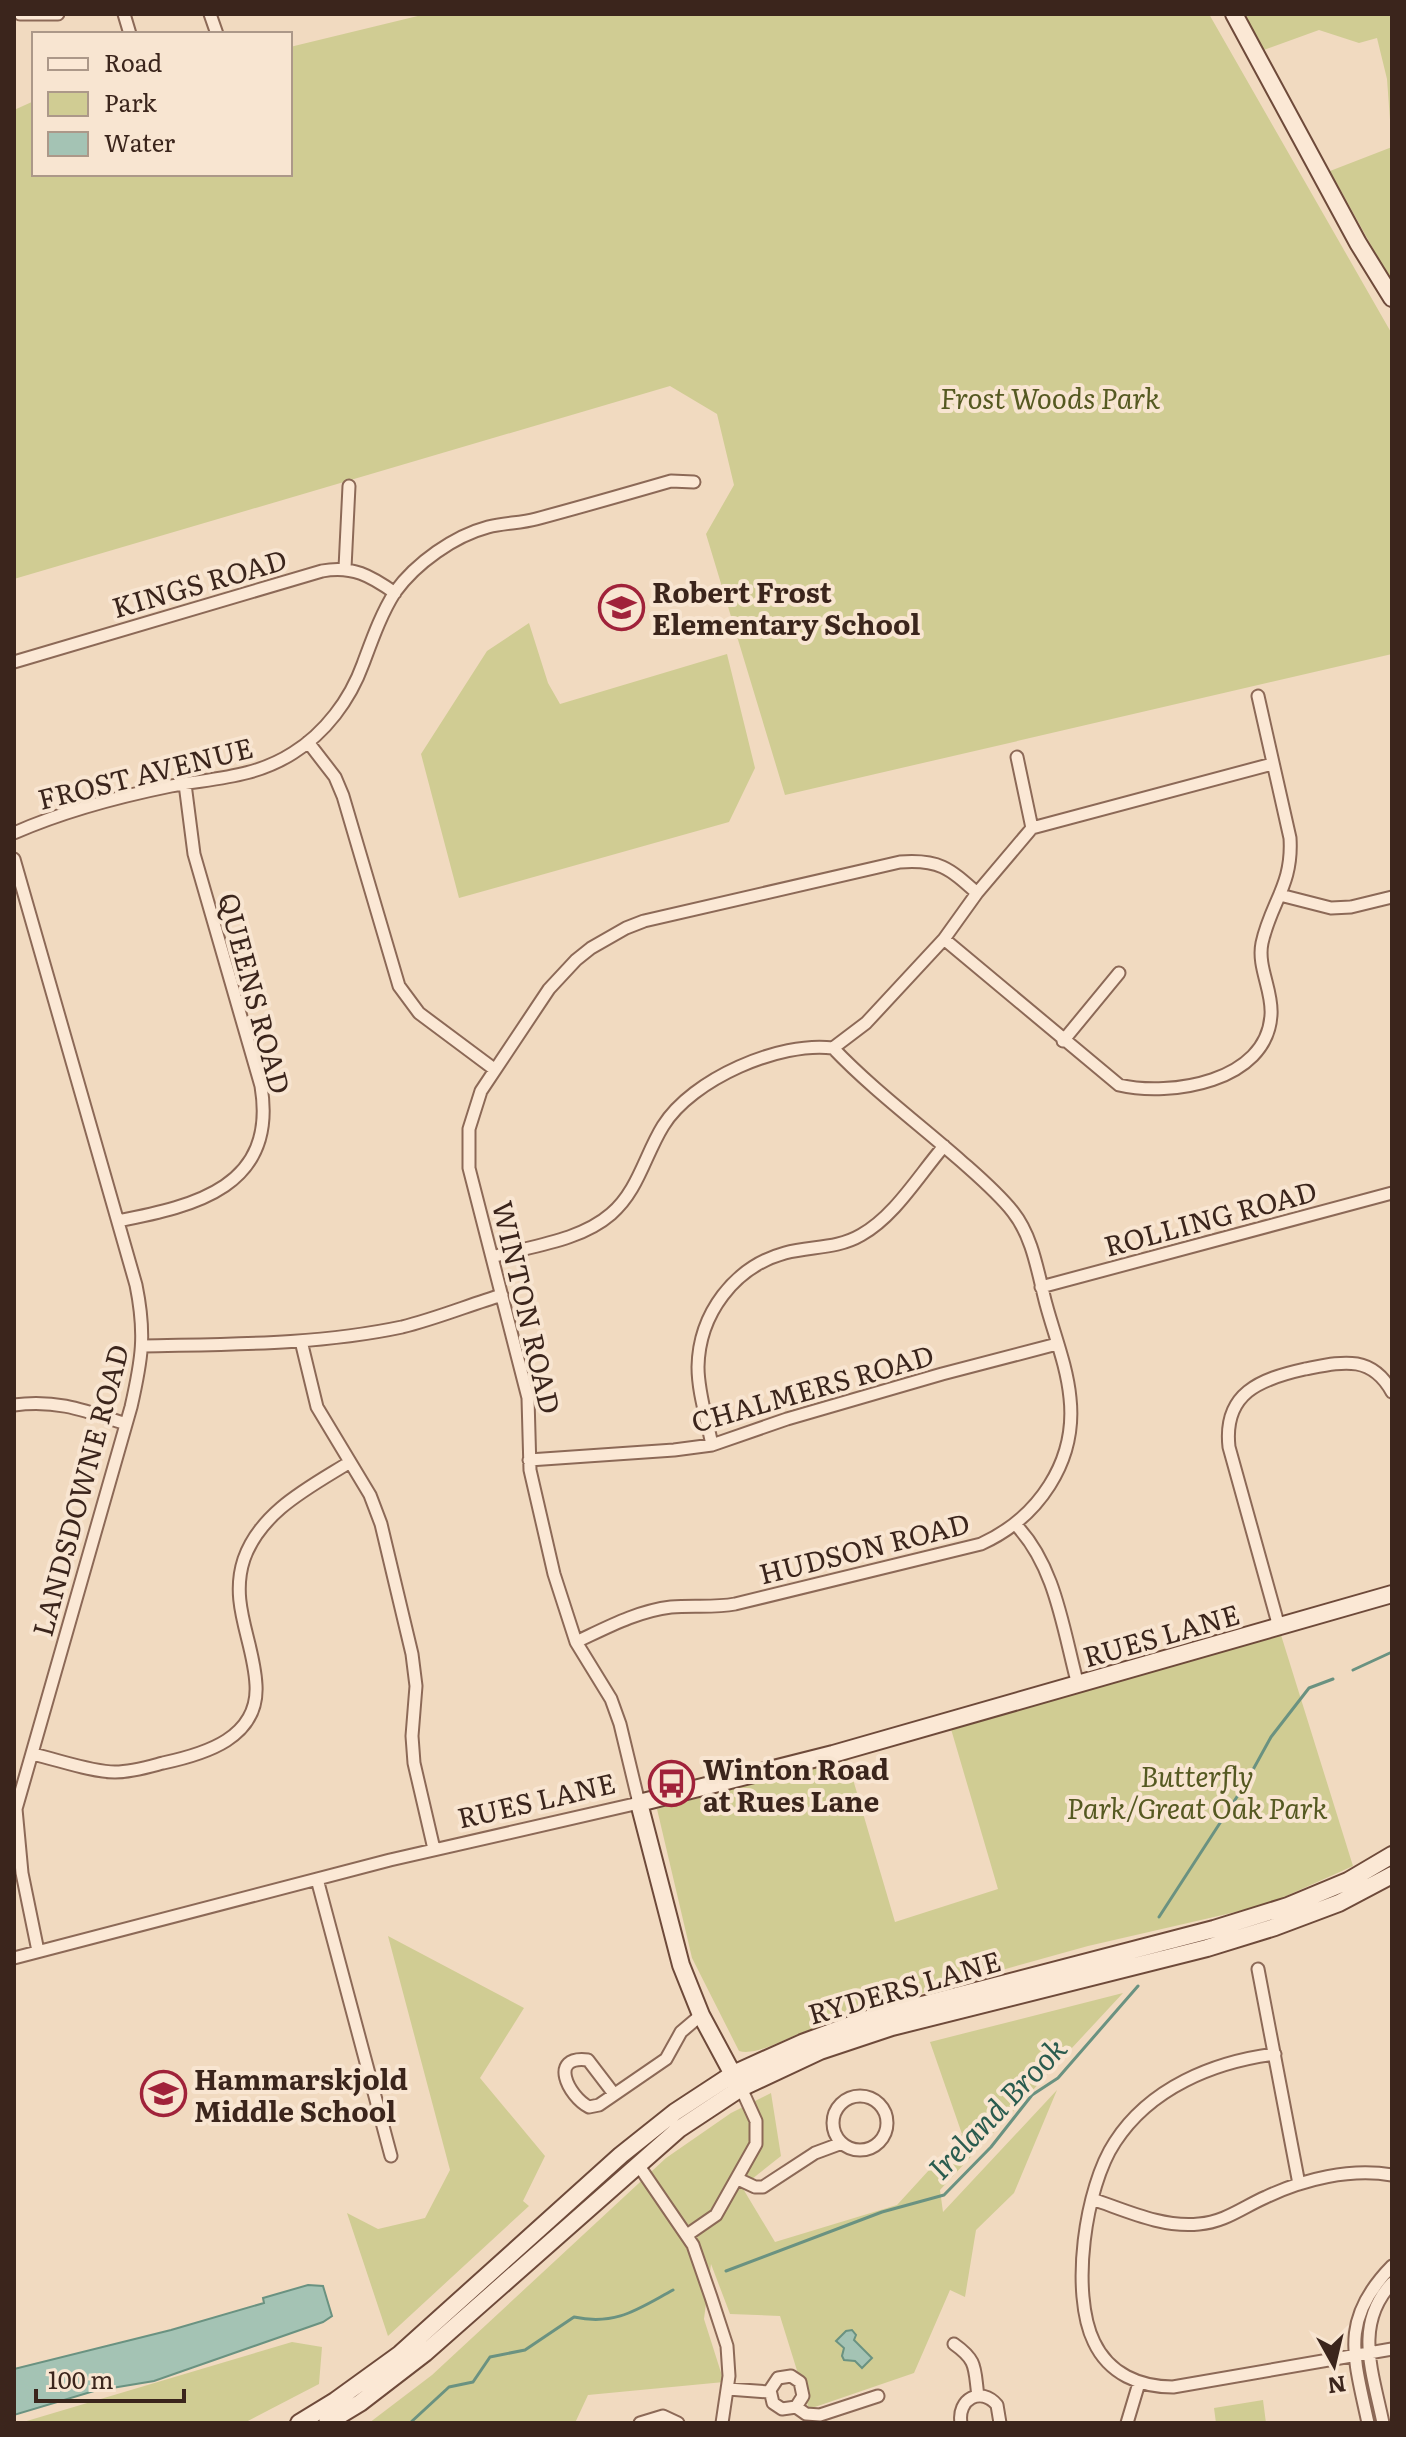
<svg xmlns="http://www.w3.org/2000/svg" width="1406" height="2437" viewBox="0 0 1406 2437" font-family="Literata,serif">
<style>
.green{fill:#d0cc93}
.water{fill:#a4c3b4;stroke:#6a9281;stroke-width:2}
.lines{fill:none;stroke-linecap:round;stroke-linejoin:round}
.stream{stroke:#6a9281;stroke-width:3}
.street-casing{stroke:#8c6957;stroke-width:15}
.secondary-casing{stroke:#6e4a3a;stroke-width:20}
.street{stroke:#fbe8d5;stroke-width:11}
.secondary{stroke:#fbe8d5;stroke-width:16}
.labels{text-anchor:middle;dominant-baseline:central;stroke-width:8;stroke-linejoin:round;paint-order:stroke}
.park-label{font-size:28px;font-style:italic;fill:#555921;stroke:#f8e5d1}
.street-label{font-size:28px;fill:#3b251c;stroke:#f8e5d1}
.poi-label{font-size:28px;font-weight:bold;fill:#3b251c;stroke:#f8e5d1;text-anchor:start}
.water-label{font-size:30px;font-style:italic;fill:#2a5c4f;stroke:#f8e5d1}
</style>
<rect width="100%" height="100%" fill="#f1dac0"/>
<path class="green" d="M426 14H1209L1392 334V654L785 795 706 534 734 485 717 414 670 386 14 579V110L34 101V174H290V47Z
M1238 14H1392V283L1330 171 1392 147 1387 79 1377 38 1359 43 1319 30 1261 51Z
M529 623 548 683 560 704 727 654 755 768 729 822 459 898 421 754 487 651Z
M1281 1635 1353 1866 1266 1905 1088 1946 1002 1970 996 1968 990 1976C921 1992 862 2009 796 2035 781 2041 754 2056 739 2051L692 1958 657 1809 847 1759 895 1922 998 1889 951 1729Z
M388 1936 524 2008 480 2078 545 2156 523 2201 529 2206 388 2336 347 2213 378 2229 425 2218 450 2170Z
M1123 1993 940 2190 943 2212 1057 2090 1014 2193 976 2230 965 2297 950 2290 914 2373 809 2409 780 2316 730 2314 711 2264 704 2319 724 2382 588 2395 575 2423H369L432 2375 666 2158 731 2113 771 2093 781 2156 742 2187 775 2242 897 2205 962 2134 930 2042Z
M292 2342 322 2347 319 2384 244 2423H20Z
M1263 2400 1266 2423H1216L1214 2408Z"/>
<path class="water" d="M308 2285 323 2286 332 2316 323 2322 154 2381 94 2391 14 2415V2369L171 2330 264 2303 263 2298Z
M852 2330 856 2335 854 2340 872 2358 862 2368 855 2361 844 2360 842 2356 844 2348 836 2341 846 2331Z"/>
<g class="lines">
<path class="stream" d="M1353 1670 1392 1652
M1159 1917 1244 1786 1271 1737 1309 1688 1333 1679
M726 2271 882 2212 944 2195 991 2147 1032 2095 1058 2078 1138 1986
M410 2423 449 2387 473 2382 490 2357 525 2350 574 2317C616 2326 638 2309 673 2290"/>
<defs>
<path id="street" d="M20 14H58
M124 14 130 34
M210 14 217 34
M345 568 349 486
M14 662 322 571C352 565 371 576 395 593
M308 742 335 777 343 796 399 986 419 1013 494 1069
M1017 757 1032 828
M14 833C64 811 117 797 171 786 214 778 254 778 293 753 325 733 350 700 363 664 372 640 381 614 395 592 416 563 454 536 488 527 504 523 521 523 536 519 581 507 626 494 671 481L694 482
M14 859 136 1285C146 1334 142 1359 131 1407L16 1809 22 1873 38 1951
M1280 895 1331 908 1351 907 1392 897
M944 939 1119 1085C1170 1097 1267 1082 1271 1015 1273 991 1257 967 1262 943 1271 902 1293 885 1290 838L1258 696
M1063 1041 1119 973
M118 1221C195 1206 278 1187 261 1086L194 854 185 784
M492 1257C531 1246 580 1241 611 1214 638 1191 645 1155 663 1126 692 1079 780 1041 833 1048L866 1023 944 939 977 893 1032 828 1272 764
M1041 1287 1392 1193
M301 1341 317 1407 370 1495 381 1524 412 1654 416 1686 412 1736 414 1763 434 1849
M143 1346C230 1344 317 1345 402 1327 435 1319 469 1305 502 1295
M14 1405C57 1399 86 1411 126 1424
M712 1445C707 1419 698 1393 698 1367 699 1314 734 1267 785 1253 811 1246 837 1249 861 1235 895 1216 919 1175 944 1146
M529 1460 674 1450 712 1445 787 1419 942 1374 1057 1344
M1015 1524C1056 1566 1063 1630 1078 1685
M1279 1627 1229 1447C1223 1393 1260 1379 1305 1369 1342 1362 1371 1354 1392 1392
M576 1642C606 1628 637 1611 671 1607 693 1605 714 1608 735 1604L981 1544C1038 1518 1077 1462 1070 1398 1067 1366 1054 1334 1046 1304 1038 1274 1033 1237 1013 1212 998 1193 979 1177 961 1161 919 1124 872 1089 833 1048
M32 1754C56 1759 91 1772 115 1772 132 1772 148 1767 163 1763 205 1754 259 1738 256 1685 254 1641 229 1604 244 1559 261 1511 310 1487 350 1462
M317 1879 391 2156
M14 1958 390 1860 639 1803 620 1724 611 1699 576 1642 554 1574 530 1470 528 1398 469 1168V1129L481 1091 549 989 576 960 591 948 626 928 644 921 900 862C939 859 949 868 977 893
M1258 1969 1299 2184
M1275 2054C1213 2062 1150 2088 1115 2142 1085 2187 1070 2293 1094 2342 1109 2374 1140 2387 1173 2387L1392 2349
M614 2094 588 2060C548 2055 568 2096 589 2107L599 2105 666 2059 681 2032 701 2015
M833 2123a27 27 0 1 1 54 0a27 27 0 1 1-54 0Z
M639 2166 693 2245 711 2297 727 2346 729 2376 722 2423
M738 2179 755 2187H763L815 2153 842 2143
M1092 2199C1125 2210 1162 2228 1199 2224 1225 2222 1243 2207 1266 2197 1304 2179 1350 2168 1392 2175
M687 2235 716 2215 756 2144V2121L741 2088
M954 2344C978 2361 974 2368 978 2396
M728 2389 769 2392
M796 2407 803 2396 800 2382 791 2376 778 2378 770 2390 773 2403 782 2409 796 2407 806 2414 820 2415 878 2396
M640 2423 663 2416 678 2423
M961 2423C957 2399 981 2386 997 2405L1000 2423
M1127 2423 1139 2383
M1368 2423C1354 2357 1339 2320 1392 2266
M1383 2423C1373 2373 1353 2325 1392 2283"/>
<path id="secondary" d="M1234 14 1358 243 1392 298
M737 2082 701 2015 681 1965 639 1803 833 1754 1392 1594
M299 2423 335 2401 400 2354 621 2155 675 2112 733 2074 802 2043 864 2020 1214 1929 1288 1906 1348 1881 1392 1855
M327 2423 360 2403 425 2353 679 2129 741 2088 820 2051 892 2027 1207 1948 1275 1927 1339 1903 1392 1875"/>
</defs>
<use href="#street" class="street-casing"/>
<use href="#secondary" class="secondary-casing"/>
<use href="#street" class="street"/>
<use href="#secondary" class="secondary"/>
</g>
<defs>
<symbol id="school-ring" viewBox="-11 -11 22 22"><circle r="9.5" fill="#f8e5d1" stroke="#a0223a" stroke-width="1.5"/><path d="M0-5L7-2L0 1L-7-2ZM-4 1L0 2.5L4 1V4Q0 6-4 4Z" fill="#a0223a"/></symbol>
<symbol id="bus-ring" viewBox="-11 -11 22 22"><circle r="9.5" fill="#f8e5d1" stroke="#a0223a" stroke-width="1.5"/><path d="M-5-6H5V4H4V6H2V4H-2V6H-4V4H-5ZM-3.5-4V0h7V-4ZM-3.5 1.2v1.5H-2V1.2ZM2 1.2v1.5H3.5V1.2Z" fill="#a0223a"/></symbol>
</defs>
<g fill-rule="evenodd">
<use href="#school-ring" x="596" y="582" width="51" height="51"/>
<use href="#bus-ring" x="646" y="1758" width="51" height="51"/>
<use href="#school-ring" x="138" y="2068" width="51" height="51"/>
</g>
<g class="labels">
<g class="park-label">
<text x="1050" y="397">Frost Woods Park</text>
<text x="1197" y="1775">Butterfly<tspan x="1197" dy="32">Park/Great Oak Park</tspan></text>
</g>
<g class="street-label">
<text transform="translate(199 582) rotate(-16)">KINGS ROAD</text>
<text transform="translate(145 772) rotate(-14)">FROST AVENUE</text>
<text transform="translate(256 993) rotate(75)">QUEENS ROAD</text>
<text transform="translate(1210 1217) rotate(-15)">ROLLING ROAD</text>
<text transform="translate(528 1307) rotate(77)">WINTON ROAD</text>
<text transform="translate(812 1387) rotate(-16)">CHALMERS ROAD</text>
<text transform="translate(79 1490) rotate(-75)">LANDSDOWNE ROAD</text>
<text transform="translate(864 1547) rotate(-14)">HUDSON ROAD</text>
<text transform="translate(1161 1634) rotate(-16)">RUES LANE</text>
<text transform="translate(536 1799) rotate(-13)">RUES LANE</text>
<text transform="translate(904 1986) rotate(-16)">RYDERS LANE</text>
</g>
<g class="poi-label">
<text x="652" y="591">Robert Frost<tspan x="652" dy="32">Elementary School</tspan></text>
<text x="703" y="1768">Winton Road<tspan x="703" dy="32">at Rues Lane</tspan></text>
<text x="194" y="2078">Hammarskjold<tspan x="194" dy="32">Middle School</tspan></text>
</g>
<g class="water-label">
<text transform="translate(996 2107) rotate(-46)">Ireland Brook</text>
</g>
</g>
<rect width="1406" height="2437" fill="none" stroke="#3b251c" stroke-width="32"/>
<rect x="32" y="32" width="260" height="144" fill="#f8e5d1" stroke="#ac9889" stroke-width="2"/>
<rect x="48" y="58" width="40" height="12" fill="#fbe8d5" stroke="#ac9889" stroke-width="2"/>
<text x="104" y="72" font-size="24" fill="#3b251c">Road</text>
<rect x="48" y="92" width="40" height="24" fill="#d0cc93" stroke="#ac9889" stroke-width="2"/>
<text x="104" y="112" font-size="24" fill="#3b251c">Park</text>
<rect x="48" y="132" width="40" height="24" fill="#a4c3b4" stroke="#ac9889" stroke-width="2"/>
<text x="104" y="152" font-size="24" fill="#3b251c">Water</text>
<g transform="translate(1334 2365) rotate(172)" stroke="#f8e5d1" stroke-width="6" paint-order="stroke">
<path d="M0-6L14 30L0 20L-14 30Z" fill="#3b251c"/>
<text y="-12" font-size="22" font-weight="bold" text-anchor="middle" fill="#3b251c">N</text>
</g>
<path d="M36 2389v12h148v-12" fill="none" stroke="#3b251c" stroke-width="4"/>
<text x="48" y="2389" font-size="24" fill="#3b251c" stroke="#f8e5d1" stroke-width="6" paint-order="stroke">100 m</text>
</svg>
